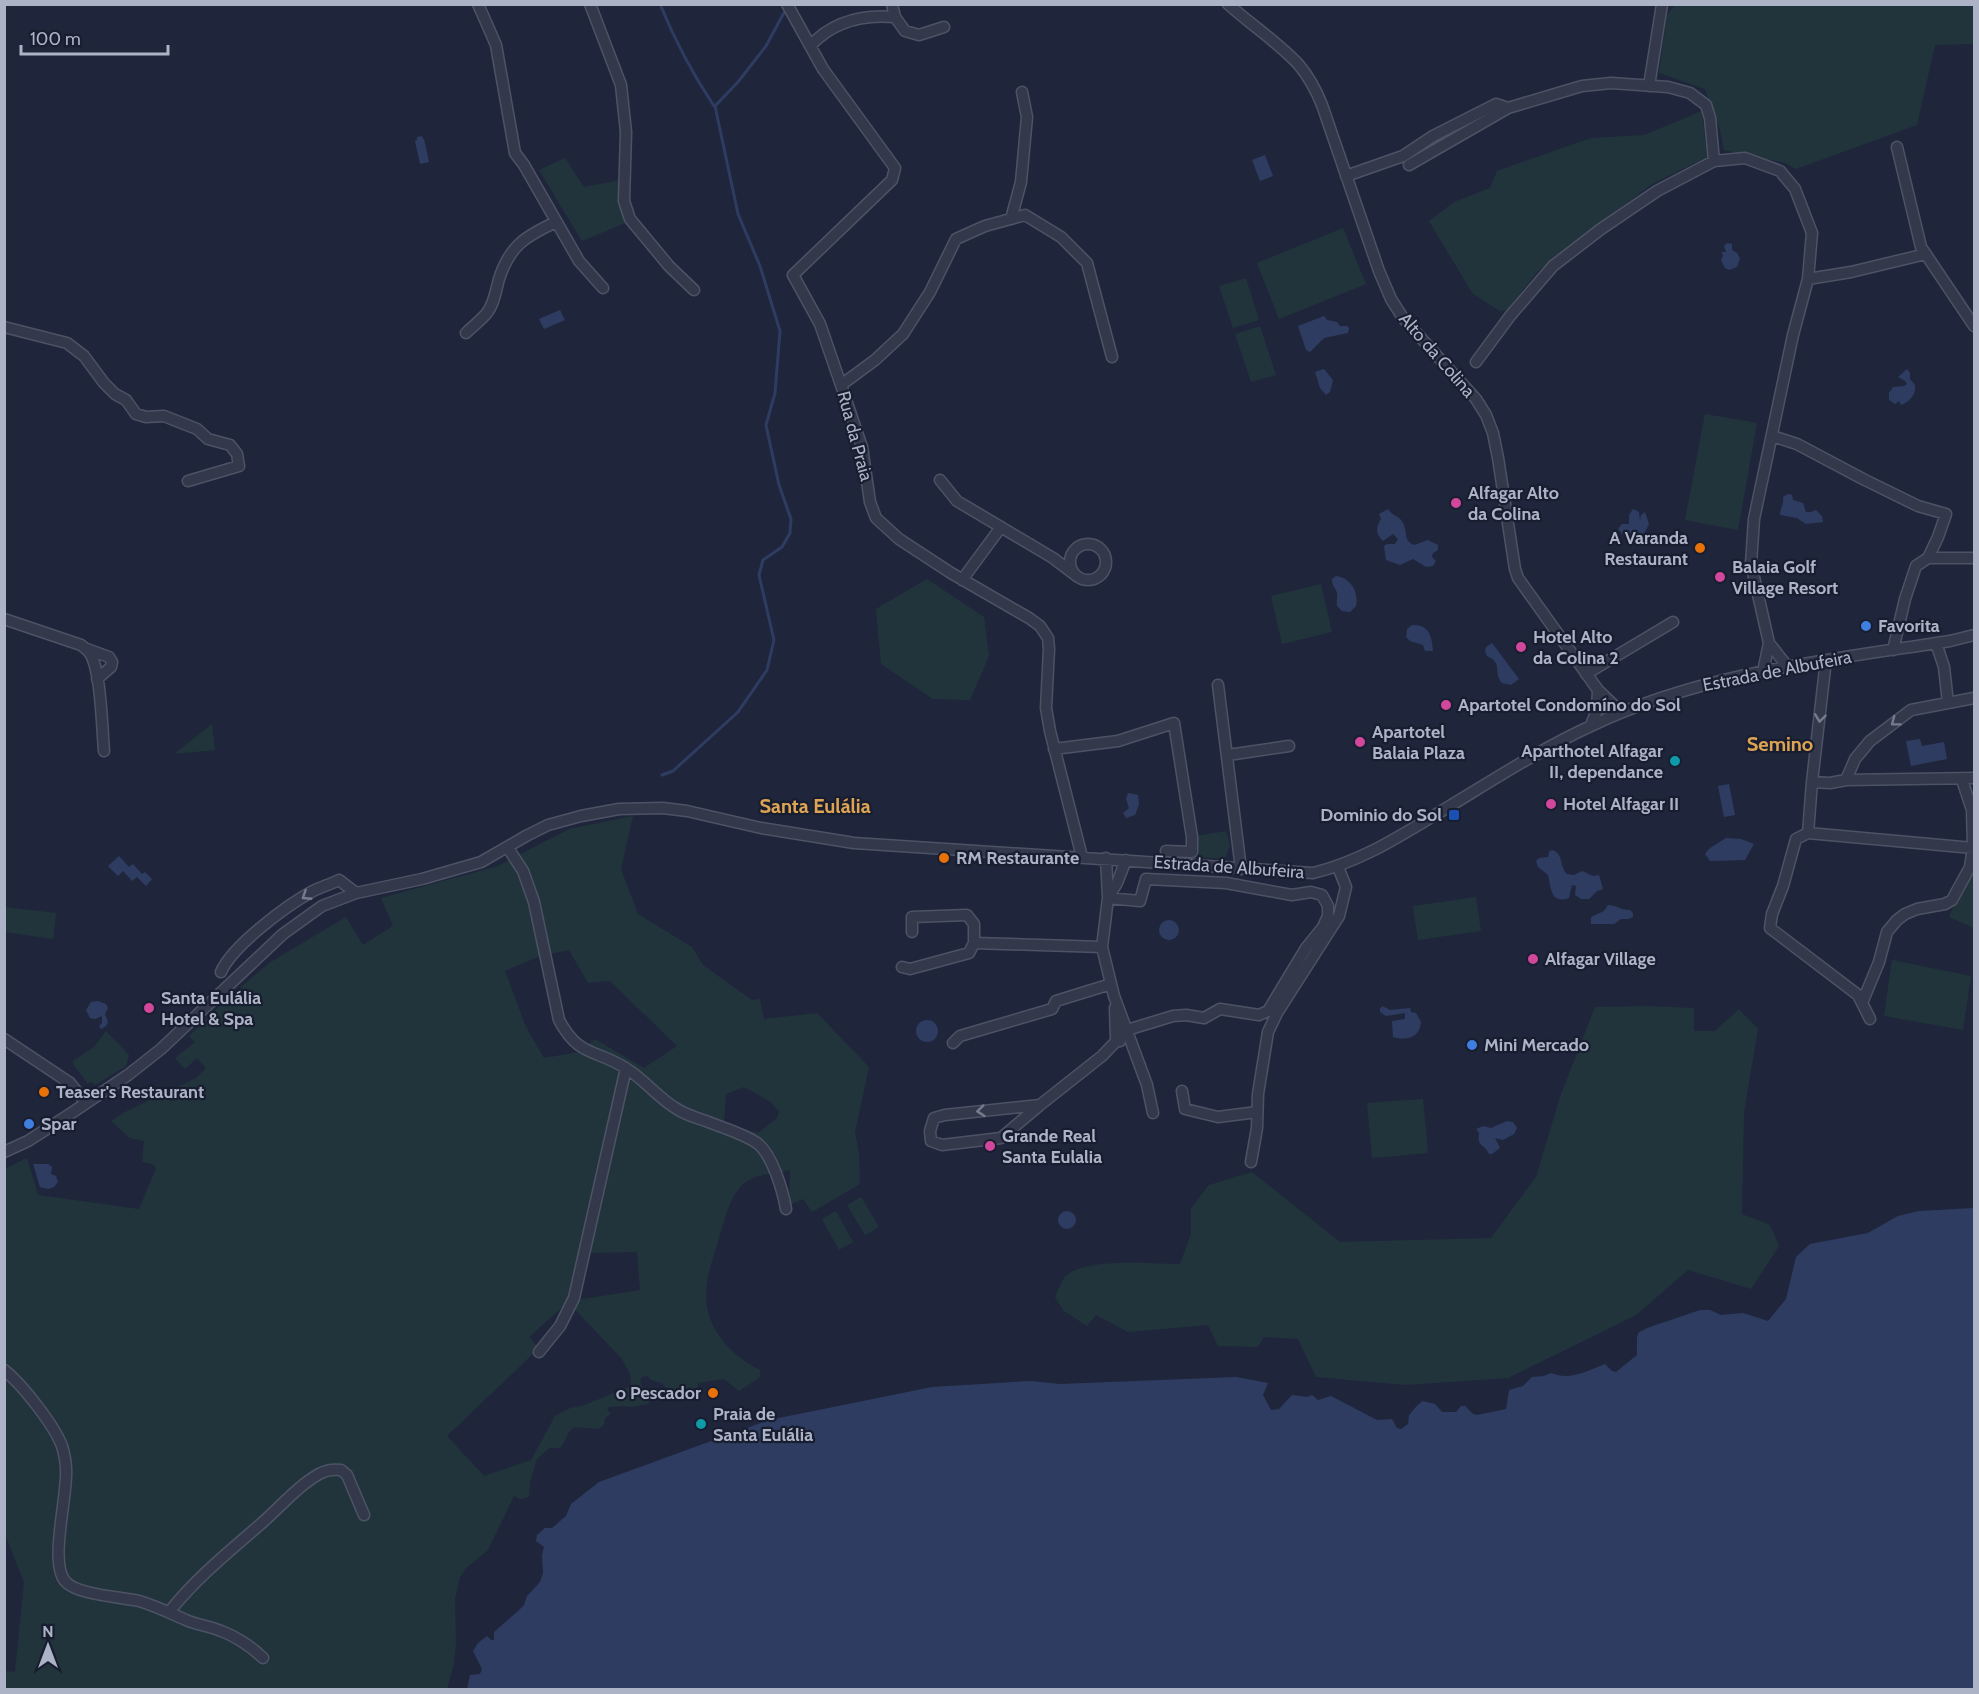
<svg xmlns="http://www.w3.org/2000/svg" width="1979" height="1694" viewBox="0 0 1979 1694" font-family="Cabin,sans-serif">
<style>
.green{fill:#21343c;fill-rule:evenodd}
.water{fill:#2f3c62}
.lines{fill:none;stroke-linecap:round;stroke-linejoin:round}
.stream{stroke:#2f3c62;stroke-width:3}
.minor-casing{stroke:#4d5365;stroke-width:13}
.minor{stroke:#33394b;stroke-width:10}
.oneway{stroke:#767c8f}
.hotel-dot{fill:#d1479c;stroke:#181e2f;stroke-width:2}
.food-dot{fill:#e8710a;stroke:#181e2f;stroke-width:2}
.shop-dot{fill:#3f7fe0;stroke:#181e2f;stroke-width:2}
.culture-dot{fill:#0f9aa8;stroke:#181e2f;stroke-width:2}
.transit-dot{fill:#1a4fb4;stroke:#181e2f;stroke-width:2}
.labels{text-anchor:middle;dominant-baseline:central;stroke-width:4.5;stroke-linejoin:round;paint-order:stroke}
.street-label{font-size:18px;fill:#adb3c7;stroke:#181e2f}
.poi-label{font-size:18px;font-weight:bold;fill:#adb3c7;stroke:#181e2f;text-anchor:start}
.neighbourhood-label{font-size:20px;font-weight:bold;fill:#dda453;stroke:#181e2f}
</style>
<rect width="100%" height="100%" fill="#1f263b"/>
<path class="green" d="M1675 5H1974V44L1935 45 1917 125 1796 169 1785 163 1724 150 1720 130 1705 89 1659 73 1667 15Z
M1702 111 1707 157 1652 184 1588 232 1537 272 1507 310 1500 311 1473 294 1429 221 1454 202 1490 188 1497 171 1591 138 1644 135Z
M565 158 584 187 620 180V204L625 223 582 241 539 170Z
M1343 228 1366 284 1279 319 1257 263Z
M1246 278 1259 320 1233 328 1219 286Z
M1260 326 1276 375 1251 382 1235 334Z
M1705 414 1757 423 1738 530 1685 520Z
M927 579 984 617 989 656 970 700 933 699 881 664 876 609Z
M1321 584 1332 632 1282 644 1271 596Z
M212 724 215 750 174 754Z
M633 816 621 869 638 914 692 947 703 965 752 1000 760 999 764 1019 817 1013 869 1067 855 1132 859 1154 860 1184 812 1212 803 1199 789 1205 790 1170C774 1174 756 1173 743 1184 730 1196 725 1218 720 1234 715 1253 707 1272 706 1292 704 1326 730 1356 760 1370V1377L739 1391 724 1379 698 1383 696 1396 685 1399 673 1396 662 1383 651 1380 647 1376 642 1377 640 1380 641 1385 651 1397 648 1404 630 1407 622 1406 609 1407 607 1409 611 1414 605 1418 604 1425 599 1429 574 1427C566 1433 566 1442 560 1448H549L537 1459 530 1482 529 1497 520 1499 514 1496 488 1550 466 1568 460 1577 455 1599 456 1643 454 1664 447 1689H5V1671L15 1672 24 1582 5 1534 4 1202 6 1201 4 1196 5 1169 27 1158 38 1195 139 1209 156 1168 153 1164 142 1162 144 1141 130 1138 111 1121 125 1112 196 1078 206 1068 197 1058 185 1069 175 1058 195 1042 189 1036 226 1000 269 963 346 917 363 945 393 926 381 898 498 866 569 829ZM569 950 588 983 610 981 677 1046 644 1068 595 1039 579 1052 544 1058 526 1027 505 971 540 956ZM744 1087 771 1102 779 1112 777 1118 758 1133 724 1122 726 1094ZM637 1252 640 1290 577 1300 587 1253ZM568 1302 622 1359 630 1374 631 1386 582 1406 570 1408 555 1416 531 1460 484 1476 447 1436 539 1348 529 1337Z
M1226 831 1230 845 1225 859 1200 857 1196 836Z
M1970 869 1974 871V928L1949 917Z
M1476 897 1481 931 1418 940 1413 906Z
M5 907 56 913 53 939 5 932Z
M1892 960 1971 976 1963 1030 1884 1016Z
M1649 1006 1694 1008V1031H1715L1739 1009 1758 1029 1744 1112 1742 1214 1770 1225 1779 1246 1751 1289 1688 1270 1636 1315 1508 1378 1406 1385 1316 1377 1298 1339 1264 1337 1258 1347 1218 1346 1208 1325 1128 1332 1096 1315 1087 1326 1064 1311 1055 1297C1058 1291 1061 1281 1066 1276 1087 1257 1152 1264 1180 1264L1191 1234V1208L1209 1185 1252 1172 1340 1242 1491 1238 1536 1177 1560 1097 1595 1007Z
M106 1031 129 1055 126 1066 95 1085 91 1082 88 1084 73 1064V1061L94 1047Z
M1423 1099 1428 1153 1372 1158 1367 1103Z
M861 1197 879 1227 865 1235 847 1205Z
M836 1211 853 1242 839 1250 822 1219Z"/>
<path class="water" d="M422 136 423 139H424L429 162 420 164 415 141 417 140V137Z
M1265 155 1273 176 1260 181 1252 160Z
M1727 243 1732 244V250L1737 253 1740 258 1737 267 1729 270 1725 268 1721 260 1723 255 1721 252H1726L1724 246Z
M560 310 565 320 544 329 539 319Z
M1324 316 1327 320 1337 322 1340 326H1347L1349 328 1348 333 1324 338 1310 352 1306 350 1298 326Z
M1324 369 1333 380 1330 392 1326 395 1320 388 1315 372Z
M1907 369 1910 373V379L1915 385C1916 395 1910 401 1901 405L1899 401 1895 404 1889 400V393L1893 387 1904 386 1907 384 1905 381 1898 377Z
M1788 494 1792 495 1793 500 1803 503 1806 512H1811L1816 510 1822 516 1823 522 1806 524 1797 518 1780 515C1780 508 1784 506 1783 497Z
M1388 509C1392 516 1400 516 1403 523 1408 533 1403 540 1414 545L1428 540 1438 545V550L1433 553 1432 557 1436 561 1433 566 1426 567 1413 559 1400 565 1386 560 1384 546 1387 544H1395L1398 539 1393 534 1383 541C1375 534 1376 527 1381 519L1379 514Z
M1633 509 1639 512 1640 521 1641 515 1645 512 1649 524 1642 538 1633 543 1628 539 1629 534 1623 535 1618 529 1622 524H1629V515Z
M1336 576C1351 578 1359 592 1356 606L1350 612 1342 611 1337 606C1336 602 1338 597 1337 593 1336 588 1332 587 1332 579Z
M1412 625C1429 624 1432 636 1433 651H1425L1423 645 1410 641 1406 637 1407 629Z
M1492 643 1519 679 1511 685 1502 683C1492 671 1504 664 1487 656L1485 651 1486 647Z
M1920 739 1922 746 1944 742 1947 759 1911 766 1906 741Z
M1729 784 1735 815 1724 817 1718 786Z
M1128 793 1138 795 1139 805 1135 815 1126 818 1123 813 1129 808 1126 799Z
M1726 838 1741 839 1754 844 1745 860 1710 861 1705 854 1710 848Z
M1552 850C1564 854 1559 866 1567 874L1574 875 1582 871 1593 876 1599 875 1603 889 1597 891 1589 899H1581L1575 895 1576 886 1572 885 1569 898C1550 905 1551 886 1548 875L1538 867 1536 861 1539 858 1548 857 1549 852Z
M119 856 129 867 133 864 142 874 145 872 152 879 146 886 137 877 132 881 123 871 118 876 108 866Z
M1608 905C1616 905 1620 910 1630 910L1633 913V917L1628 919H1621L1614 924H1591V917L1604 911Z
M1159 930a10 10 0 1 1 20 0a10 10 0 1 1-20 0Z
M98 1001 106 1004 108 1008 105 1014 108 1022 106 1026 101 1029 99 1026 102 1023V1016L95 1019 90 1018 86 1010 91 1002Z
M1382 1006 1390 1010 1410 1008 1411 1012 1416 1013 1421 1022C1420 1038 1406 1041 1393 1037L1392 1021 1405 1019V1013L1386 1016 1380 1012V1009Z
M916 1031a11 11 0 1 1 22 0a11 11 0 1 1-22 0Z
M1507 1121 1513 1122 1517 1128 1514 1134 1503 1140 1495 1138 1500 1148 1492 1154H1489C1484 1143 1477 1148 1479 1133L1476 1129 1483 1126 1491 1128Z
M33 1164H48L52 1167 51 1174 56 1176 58 1182 54 1187 48 1189 40 1187Z
M1974 1208V1689H467L470 1675 480 1674 482 1669 473 1651 478 1643 487 1636 491 1640H494V1632L518 1611 524 1605 527 1596 540 1582 543 1573 542 1555 544 1547 536 1541 537 1535 545 1528H552L566 1516 571 1504 599 1482 769 1420 932 1387 1030 1381 1060 1384 1236 1377 1268 1383 1263 1395 1271 1410 1279 1409 1292 1395 1307 1397 1312 1395 1318 1400 1331 1396 1377 1420 1392 1419 1397 1428 1401 1429 1408 1424C1409 1422 1408 1419 1409 1416 1411 1412 1419 1403 1423 1401L1435 1404 1442 1412H1456L1461 1406H1465L1473 1414 1477 1415 1506 1409 1509 1390 1523 1386 1532 1377 1544 1376 1551 1373C1570 1381 1587 1371 1605 1364L1612 1371 1616 1372 1637 1355V1337L1639 1332 1650 1327 1700 1310H1710L1721 1315 1743 1313 1768 1321 1786 1299 1796 1257 1810 1244 1868 1233 1898 1216 1919 1211Z
M1058 1220a9 9 0 1 1 18 0a9 9 0 1 1-18 0Z"/>
<g class="lines">
<path class="stream" d="M660 4C675 41 692 73 714 106
M662 775 673 771 738 712 767 670 774 640 759 575 763 560 782 547 790 533 791 519 779 485 766 425 775 393 780 331 760 266 738 214 715 106 738 82 766 46 786 9"/>
<defs>
<path id="minor" d="M478 4 496 45 515 153 524 165 579 261 603 288
M590 4 621 85 626 132 624 201 630 219 669 266 694 290
M787 4 823 69 895 168 892 180 793 275 820 324 841 385 862 447 870 502 876 518 899 539 951 573 1029 618 1040 626 1048 638 1049 649 1046 708 1050 731 1082 857
M1228 4C1251 25 1278 42 1299 65 1309 77 1316 90 1322 105L1379 271 1391 299 1403 318 1476 399 1486 415 1493 433 1498 458 1515 569 1518 578 1598 690 1621 712
M895 17 905 31 919 35 944 27
M810 46C832 22 862 14 895 17L892 4
M1649 86 1662 4
M1897 147 1921 247 1974 326
M1409 165 1508 108 1582 86 1611 83 1668 87 1690 93 1706 105 1710 118 1714 161
M1346 176 1403 156 1433 136 1496 104 1508 108
M1011 219 1021 182 1027 117 1022 92
M1808 279 1851 272 1926 254
M4 327 67 343 84 356 104 383 115 394 126 400 136 414 146 417 164 416 197 429 208 439 230 445 237 454 239 466 188 481
M466 333C472 327 480 321 486 314 494 305 496 290 499 279 510 245 526 236 556 222
M1476 362 1510 316 1553 266 1601 229 1657 191 1714 161 1745 158 1780 171 1795 189 1812 233 1808 279 1793 335 1754 519 1751 564 1769 643 1763 672
M841 385 875 360 903 334 930 292 956 239 985 226 1025 215 1061 237 1087 263 1112 357
M1772 436 1797 444 1863 479 1918 506 1946 514 1938 537 1928 558
M940 480 957 501 1053 558 1078 577
M1070 562a18 18 0 1 1 36 0a18 18 0 1 1-36 0Z
M962 580 1001 527
M4 619 81 645C85 648 89 651 91 655 101 674 102 728 104 751
M1769 643 1787 666
M1936 643 1944 667 1948 703
M87 649 109 657 112 662 111 667 97 679
M1893 650 1905 599 1916 566 1928 558H1974
M1586 674 1673 622
M1218 685 1241 869
M1591 725 1597 710 1598 690
M1054 749 1118 741 1174 723 1192 837V852L1166 851
M1228 755 1289 746
M1846 780 1855 759 1870 741 1911 710 1974 698
M1812 782 1830 783 1846 780 1974 778
M1808 833 1812 782 1826 660
M508 848 523 871 534 902 559 1020C579 1058 597 1049 627 1069 645 1080 658 1098 677 1109 686 1115 697 1118 706 1121 723 1128 742 1133 757 1143 772 1154 783 1191 786 1209
M1106 858 1108 898 1102 947 1114 996 1147 1085 1153 1113
M1108 898 1117 883 1126 860
M912 932V917L967 915 974 924V943
M902 967 910 969 969 953 974 943 1102 947
M221 972C232 946 287 905 313 891 321 887 331 884 339 880L356 893
M1862 1003 1879 962 1887 932 1897 920 1905 914 1917 909 1945 904 1952 900 1970 867 1973 848
M1115 1008 1116 1039 1120 1041
M1870 1019 1858 995 1770 928 1772 914 1783 886 1796 839 1808 833 1973 848 1972 810 1962 780
M4 1039 70 1083 86 1103
M953 1043 960 1036 1052 1009 1056 1001 1111 984
M1182 1091 1185 1109 1218 1117 1257 1112
M1040 1105 945 1115 934 1118 930 1131 931 1141 942 1145 1001 1138 1040 1105 1102 1056 1127 1030 1173 1016 1186 1015 1204 1018 1220 1009 1259 1015 1268 1011 1306 948 1323 927 1328 916V906L1322 895 1311 892 1292 895 1226 883 1146 879 1140 901 1108 898
M4 1152 28 1141 70 1114 128 1075 161 1049 283 934 322 906 356 893 422 879 481 862 526 836 548 825 581 816 619 809 663 808 687 811 761 828 854 843 1313 873C1359 862 1395 839 1435 815 1487 784 1538 750 1593 725 1705 672 1829 660 1950 641L1974 635
M1251 1162 1257 1128 1258 1094 1268 1032 1277 1013 1339 916 1346 887 1338 867
M539 1352 560 1326 574 1298 626 1068
M4 1370C22 1384 54 1425 62 1446 64 1453 66 1462 66 1469 68 1495 49 1562 65 1581 76 1595 122 1597 139 1601 156 1606 170 1613 186 1620 197 1625 210 1626 221 1631 235 1636 252 1647 263 1658
M170 1611C197 1577 231 1550 263 1522 282 1505 298 1486 319 1474 326 1470 333 1469 341 1470L347 1475 364 1515"/>
</defs>
<use href="#minor" class="minor-casing"/>
<use href="#minor" class="minor"/>
</g>
<defs><path id="oneway-chevron" d="M-2-3.5L2.5 0L-2 3.5" fill="none" stroke-width="1.6" stroke-linecap="round" stroke-linejoin="round" transform="scale(1.5)"/></defs>
<g class="oneway">
<use href="#oneway-chevron" transform="translate(1820 718) rotate(97)"/>
<use href="#oneway-chevron" transform="translate(1895 722) rotate(143)"/>
<use href="#oneway-chevron" transform="translate(306 896) rotate(147)"/>
<use href="#oneway-chevron" transform="translate(981 1111) rotate(174)"/>
</g>
<g class="hotel-dot">
<circle cx="1456" cy="503" r="6"/>
<circle cx="1720" cy="577" r="6"/>
<circle cx="1521" cy="647" r="6"/>
<circle cx="1446" cy="705" r="6"/>
<circle cx="1360" cy="742" r="6"/>
<circle cx="1551" cy="804" r="6"/>
<circle cx="1533" cy="959" r="6"/>
<circle cx="149" cy="1008" r="6"/>
<circle cx="990" cy="1146" r="6"/>
</g>
<g class="food-dot">
<circle cx="1700" cy="548" r="6"/>
<circle cx="944" cy="858" r="6"/>
<circle cx="44" cy="1092" r="6"/>
<circle cx="713" cy="1393" r="6"/>
</g>
<g class="shop-dot">
<circle cx="1866" cy="626" r="6"/>
<circle cx="1472" cy="1045" r="6"/>
<circle cx="29" cy="1124" r="6"/>
</g>
<g class="culture-dot">
<circle cx="1675" cy="761" r="6"/>
<circle cx="701" cy="1424" r="6"/>
</g>
<rect class="transit-dot" x="1448" y="809" width="12" height="12" rx="3"/>
<g class="labels">
<g class="street-label">
<text transform="translate(1437 355) rotate(49)">Alto da Colina</text>
<text transform="translate(855 436) rotate(75)">Rua da Praia</text>
<text transform="translate(1777 671) rotate(-11)">Estrada de Albufeira</text>
<text transform="translate(1229 867) rotate(4)">Estrada de Albufeira</text>
</g>
<g class="poi-label">
<text x="1468" y="493">Alfagar Alto<tspan x="1468" dy="21">da Colina</tspan></text>
<text x="1688" y="538" text-anchor="end">A Varanda<tspan x="1688" dy="21">Restaurant</tspan></text>
<text x="1732" y="567">Balaia Golf<tspan x="1732" dy="21">Village Resort</tspan></text>
<text x="1878" y="626">Favorita</text>
<text x="1533" y="637">Hotel Alto<tspan x="1533" dy="21">da Colina 2</tspan></text>
<text x="1458" y="705">Apartotel Condomíno do Sol</text>
<text x="1372" y="732">Apartotel<tspan x="1372" dy="21">Balaia Plaza</tspan></text>
<text x="1663" y="751" text-anchor="end">Aparthotel Alfagar<tspan x="1663" dy="21">II, dependance</tspan></text>
<text x="1563" y="804">Hotel Alfagar II</text>
<text x="1442" y="815" text-anchor="end">Dominio do Sol</text>
<text x="956" y="858">RM Restaurante</text>
<text x="1545" y="959">Alfagar Village</text>
<text x="161" y="998">Santa Eulália<tspan x="161" dy="21">Hotel &amp; Spa</tspan></text>
<text x="1484" y="1045">Mini Mercado</text>
<text x="56" y="1092">Teaser's Restaurant</text>
<text x="41" y="1124">Spar</text>
<text x="1002" y="1136">Grande Real<tspan x="1002" dy="21">Santa Eulalia</tspan></text>
<text x="701" y="1393" text-anchor="end">o Pescador</text>
<text x="713" y="1414">Praia de<tspan x="713" dy="21">Santa Eulália</tspan></text>
</g>
<g class="neighbourhood-label">
<text x="1780" y="744">Semino</text>
<text x="815" y="806">Santa Eulália</text>
</g>
</g>
<rect width="1979" height="1694" fill="none" stroke="#adb3c7" stroke-width="12"/>
<g transform="translate(48 1646)" stroke="#181e2f" stroke-width="4.5" paint-order="stroke">
<path d="M0-4.5L10 22L0 15L-10 22Z" fill="#adb3c7"/>
<text y="-9" font-size="16" font-weight="bold" text-anchor="middle" fill="#adb3c7">N</text>
</g>
<path d="M21 45v9h147v-9" fill="none" stroke="#adb3c7" stroke-width="3"/>
<text x="30" y="45" font-size="18" fill="#adb3c7" stroke="#181e2f" stroke-width="4.5" paint-order="stroke">100 m</text>
</svg>
